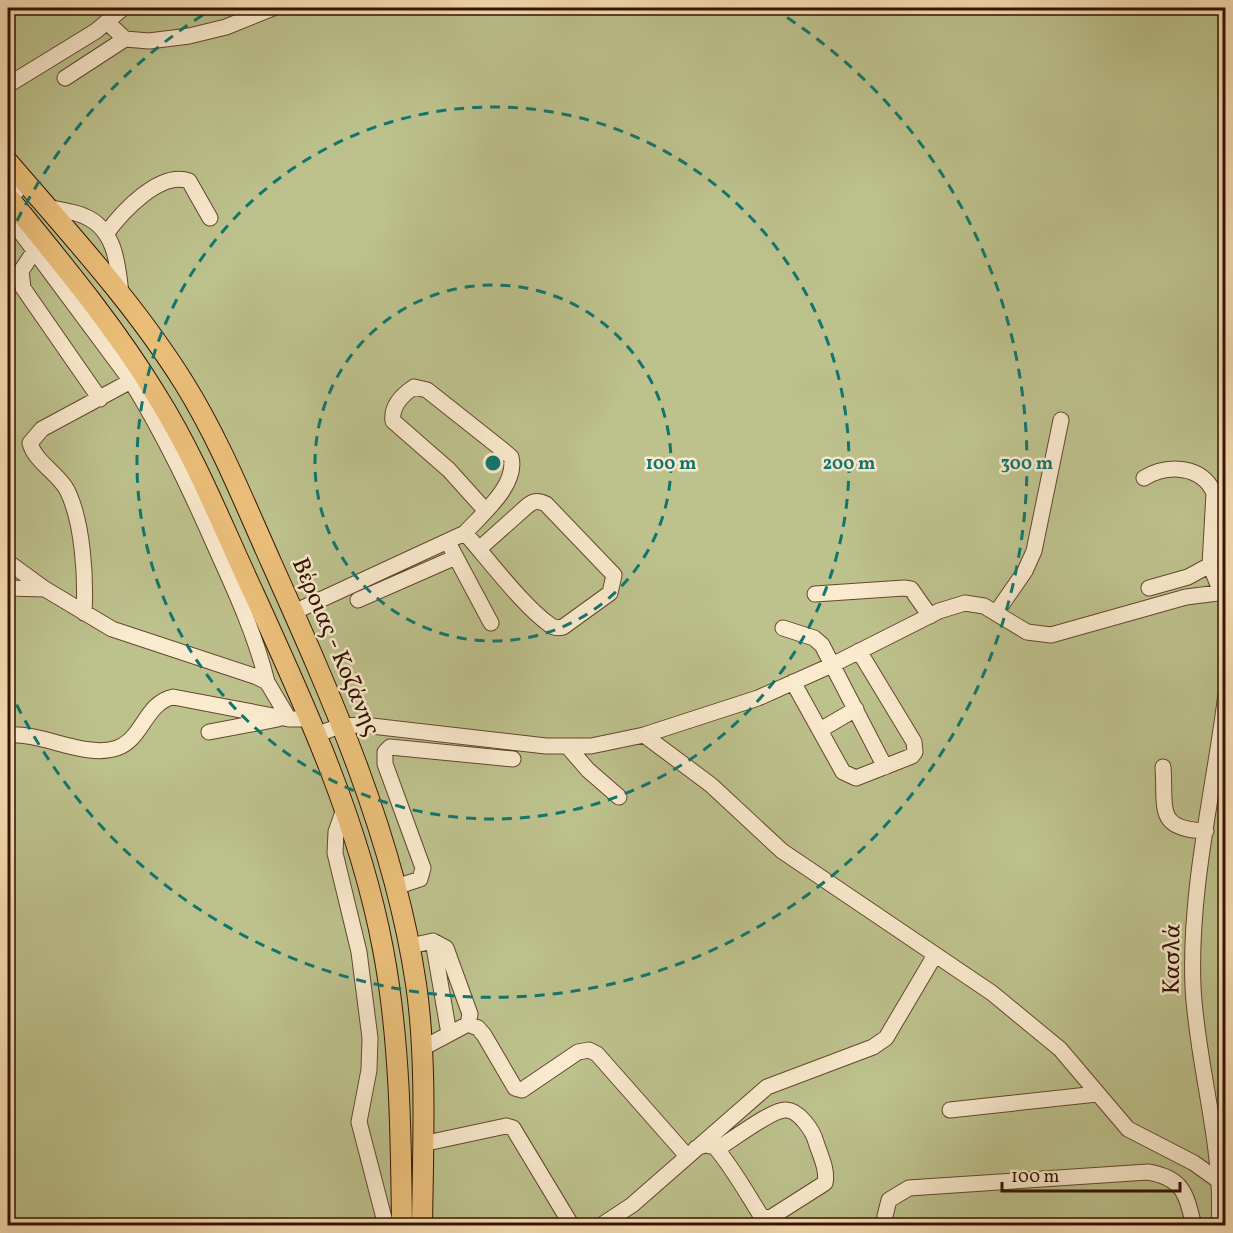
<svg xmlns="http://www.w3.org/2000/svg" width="1233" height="1233" viewBox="0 0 1233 1233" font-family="Vollkorn,serif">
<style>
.green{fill:#bdc28d;stroke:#786a46;stroke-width:1.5}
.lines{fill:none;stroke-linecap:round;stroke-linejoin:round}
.minor-casing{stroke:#64462d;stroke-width:17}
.major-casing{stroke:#321300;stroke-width:22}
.minor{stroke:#faeace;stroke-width:15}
.major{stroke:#ecc07a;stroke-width:20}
.ring{fill:none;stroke:#0f766e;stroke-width:3;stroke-dasharray:10 8}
.labels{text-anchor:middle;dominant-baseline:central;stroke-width:5;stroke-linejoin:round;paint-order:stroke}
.street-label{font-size:24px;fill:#321300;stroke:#faeace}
.centre{fill:#0f766e;stroke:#faeace;stroke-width:3}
.ring-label{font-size:18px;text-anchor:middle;font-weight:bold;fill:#0f766e;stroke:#faeace;stroke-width:5;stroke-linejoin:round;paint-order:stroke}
</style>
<rect width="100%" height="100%" fill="#f8dfb4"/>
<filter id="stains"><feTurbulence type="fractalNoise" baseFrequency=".00333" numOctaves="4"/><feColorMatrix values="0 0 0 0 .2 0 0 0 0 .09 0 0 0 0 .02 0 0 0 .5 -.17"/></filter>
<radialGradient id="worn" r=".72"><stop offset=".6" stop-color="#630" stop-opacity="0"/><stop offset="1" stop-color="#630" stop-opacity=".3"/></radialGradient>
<path class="green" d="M8 8H1225V1225H8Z"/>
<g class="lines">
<defs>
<path id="minor" d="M107 22 125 39 149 41 189 36 226 27 273 8
M65 78 125 39
M8 85 96 31 123 8
M25 182C11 196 4 202 13 222L131 381 42 429 30 443C35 462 58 473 67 490 83 522 86 578 84 613
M47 207C59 210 73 211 84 216 116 229 118 266 121 294
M106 234C121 213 160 170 189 181L210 218
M35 250 21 271 23 288 100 399
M131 381C165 436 192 494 218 553 237 595 256 637 267 682
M1144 478C1167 464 1202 465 1214 493L1210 565 1221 592
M465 533C488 559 523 606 550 625 554 628 559 628 563 627L610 593 614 575 546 504C537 500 533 501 526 507L479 549
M451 548 491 623
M8 562 45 589 112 629 257 677 267 682 289 719H311
M8 588 45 589
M1149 588 1188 577 1210 565
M815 594 904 588 911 589 930 616
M358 600 456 557
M294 612 465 533C482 514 518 485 511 457L504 451 427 390 414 387C402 395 391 406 393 421L449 470 485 510
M996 613 1025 571 1034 551 1061 420
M783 628 814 638 822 645 885 767
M793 682 843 772 856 778 912 756 915 752 914 742 859 651
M820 730 856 709
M209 732 278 719
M318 734 340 726 363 725 546 746H591L644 735 758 698 832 665 939 611 965 603 984 606 1027 632 1051 635 1186 597 1226 592
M8 735C42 732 85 759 117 748 143 739 145 703 173 697L289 719
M644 735 711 785 782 851 992 993 1060 1049 1128 1129 1194 1163 1226 1186
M568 747 588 770 619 797
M1163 767C1166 809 1155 829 1206 831
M344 809 336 832 335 853 359 952 370 1038 369 1070 359 1122 386 1226
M396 887 420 879 423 868 385 764V752L390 747 513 759
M433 941 449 1034
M410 946 433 941 446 948 470 1014 468 1024 421 1049
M468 1024 478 1028 484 1035 515 1088 522 1090 578 1052 589 1050 597 1054 687 1156
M950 1110 1097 1094
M422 1144 506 1126 513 1128 572 1226
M696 1148 705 1145 715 1147C733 1168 746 1192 761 1216L770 1218 825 1183C828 1170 820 1155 816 1142 813 1131 799 1110 786 1110 772 1109 731 1141 717 1149
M600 1226 632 1205 767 1087 873 1047 886 1038 935 955
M886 1226 885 1216 889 1200 909 1188 1148 1172C1183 1178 1186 1193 1194 1226
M1219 1226C1224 1144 1197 1067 1193 987 1189 889 1214 790 1226 694"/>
<path id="major" d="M8 162C69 233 134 303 184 383 219 439 244 502 271 562 332 698 394 836 416 984 427 1058 423 1150 422 1226
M8 197C60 261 114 325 157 396 194 455 220 520 249 583 303 701 359 821 383 949 400 1039 401 1134 402 1226"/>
</defs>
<use href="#minor" class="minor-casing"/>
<use href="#major" class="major-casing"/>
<use href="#minor" class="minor"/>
<use href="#major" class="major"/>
</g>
<g class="ring">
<circle cx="493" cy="463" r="178"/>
<circle cx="493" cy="463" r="356"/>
<path d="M9 237A534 534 0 0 1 214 8M772 8A534 534 0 1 1 9 689"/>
</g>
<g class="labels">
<g class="street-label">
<text transform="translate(335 647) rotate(67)">Βέροιας - Κοζάνης</text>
<text transform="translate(1173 959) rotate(-89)">Κασλά</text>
</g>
</g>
<circle cx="493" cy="463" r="9" class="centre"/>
<g class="ring-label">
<text x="671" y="469">100 m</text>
<text x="849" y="469">200 m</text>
<text x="1027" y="469">300 m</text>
</g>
<rect width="1233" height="1233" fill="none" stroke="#f8dfb4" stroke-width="30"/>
<rect x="9" y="9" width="1215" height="1215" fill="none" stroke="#321300" stroke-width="3"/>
<rect x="15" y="15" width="1203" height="1203" fill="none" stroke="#321300" stroke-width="1.5"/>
<path d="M1002 1182v9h178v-9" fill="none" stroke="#321300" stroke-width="3"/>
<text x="1011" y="1182" font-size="18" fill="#321300" stroke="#faeace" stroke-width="4.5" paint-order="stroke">100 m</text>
<rect width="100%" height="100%" filter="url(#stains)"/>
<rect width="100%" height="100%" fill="url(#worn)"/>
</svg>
